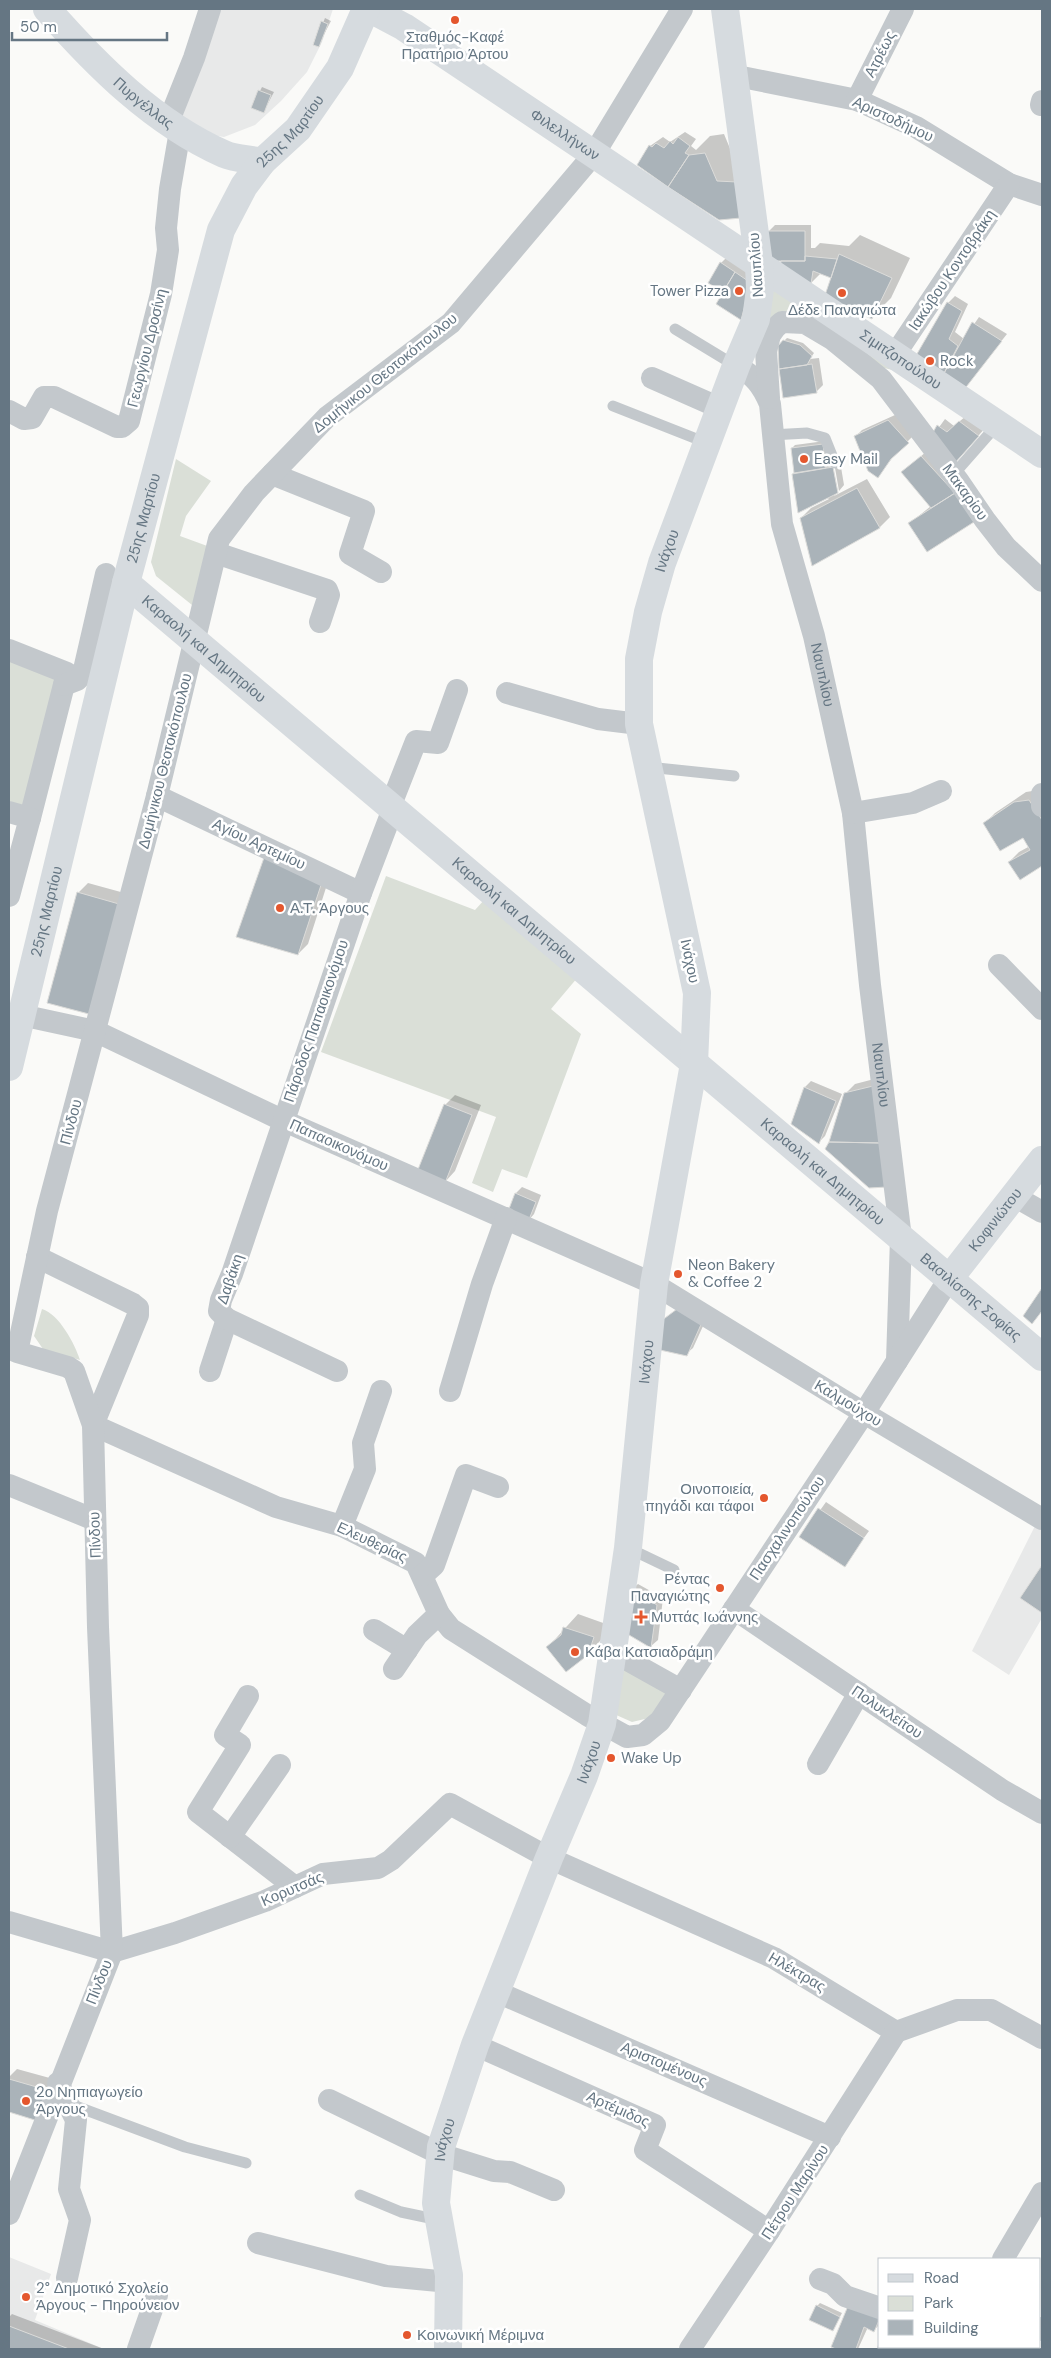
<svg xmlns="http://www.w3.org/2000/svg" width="1051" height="2358" viewBox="0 0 1051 2358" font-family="'DM Sans',sans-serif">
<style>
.built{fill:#e8e9e9}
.green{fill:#dadfd7}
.shadow{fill:#0003}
.building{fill:#aab3b9;stroke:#dcdcda}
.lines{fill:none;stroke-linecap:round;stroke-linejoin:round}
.lane{stroke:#c3c8cc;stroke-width:11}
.street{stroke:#c3c8cc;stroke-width:22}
.secondary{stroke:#d6dbdf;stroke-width:28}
.primary{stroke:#d6dbdf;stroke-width:28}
.poi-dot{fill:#e4572e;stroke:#fff;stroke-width:2}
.labels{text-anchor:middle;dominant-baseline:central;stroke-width:5;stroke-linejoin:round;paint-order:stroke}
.poi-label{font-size:15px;fill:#657683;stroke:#fff;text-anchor:start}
.street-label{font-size:15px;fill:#657683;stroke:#fff}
</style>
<rect width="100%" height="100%" fill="#fafaf8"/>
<path class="built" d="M215 9H333L322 42 307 72 281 101 255 125 224 137 200 133 180 123Z
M1037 1522 1042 1526V1618L1009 1675 972 1651Z
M9 2257 51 2274 35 2320 104 2349H9Z"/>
<path class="green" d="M772 283 897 371 884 368 853 347 770 324 766 317Z
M176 459 211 481 186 516 180 536 210 547 197 609 156 576 151 562Z
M9 657 59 676 23 808 9 805Z
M386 876 475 910 485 899 578 977 551 1009 581 1034 527 1178 502 1169 493 1192 472 1183 496 1117 321 1052Z
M42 1309C59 1314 75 1344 80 1360L43 1349 34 1336Z
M620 1658 674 1690 649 1718 632 1722 614 1714Z"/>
<path class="shadow" d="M325 18 331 21 318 46 314 45Z
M262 87 274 92 264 111 252 107Z
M685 132 696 139 691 146 696 150 710 136 724 134 736 163 740 217 650 146 663 137 670 142Z
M775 225H811V248H815L820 243 849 246 860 235 910 258 891 298 871 318 833 277 821 273 811 283 783 260 768 232Z
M734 250 745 262 750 309 740 319 724 292 710 282 721 263Z
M955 296 968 304 955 332 964 339 979 317 1007 334 963 389 916 359 948 303Z
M787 338 803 343 814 353 810 359 819 358 823 385 816 392 779 346Z
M895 415 914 435 897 452 878 476 855 437 862 430Z
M966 416 985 428 961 456 932 437 945 419 954 426Z
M825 441 829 463H831L836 491H838L834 496 867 479 890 517 880 527 813 564 801 518 811 508 829 499 793 474 795 472 792 448 795 445Z
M928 450 961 486 928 550 910 523 931 506 903 472Z
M840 461 844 485 839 491 834 462Z
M1039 790 1042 794V865L1020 878 1009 862 1019 852 1030 846 1023 836 985 823 995 813 1026 792Z
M278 843 332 869 308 944 298 954Z
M88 883 128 894 98 1003 78 893Z
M882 1077 830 1143 845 1094 855 1084Z
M811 1081 842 1094 825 1136 819 1142 793 1123 805 1087Z
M455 1095 481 1105 455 1171 445 1182V1105Z
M522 1187 541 1195 534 1214 528 1221 516 1193Z
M688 1300 709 1313 693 1348 686 1354 663 1321Z
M826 1502 869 1531 844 1565 801 1537Z
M638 1584 663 1598 658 1640 651 1646 631 1590Z
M578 1614 606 1624 601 1640 587 1654 548 1647Z
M17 2069 57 2080 38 2120 9 2111V2077Z
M820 2303 842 2313 833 2330 817 2306Z
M880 2304V2324L874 2330 868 2327 858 2349H840L833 2347Z
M12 2314 104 2349H9V2317Z
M880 2347H945L944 2349H880Z
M977 2347H1017L1015 2349H980Z"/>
<path class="building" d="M321 21 328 24 319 47 313 45Z
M258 90 271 95 264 113 251 108Z
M678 137 690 146 685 153 689 155 668 187 637 165 649 145 652 147 656 143 664 148 670 141 673 144Z
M705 153 717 181 737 182 741 218 719 220 668 187 689 155Z
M767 231H805V261H768Z
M839 254 892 278 872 319 824 298Z
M805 256 837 259 831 278 813 271 811 284 780 268 781 261H805Z
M720 262 735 272 723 292 708 283Z
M735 272 751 283 741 320 716 304Z
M947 302 962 311 949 339 958 346 942 377 914 359Z
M972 322 1002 341 963 391 942 377Z
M783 340 800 345 812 356 807 365 779 369 778 346Z
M812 364 817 393 783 398 779 369Z
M888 420 909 443 891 459 878 478 868 471 854 436Z
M959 421 979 436 954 464 930 438 937 425 947 432Z
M823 444 826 468 794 473 791 448Z
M921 456 955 493 931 508 901 472Z
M833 467 838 493 798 513 792 474Z
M857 488 880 528 812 566 800 518Z
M955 493 974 522 927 552 908 523Z
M1029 800 1042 820V866L1020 880 1008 862 1030 850 1023 838 1000 851 983 823 1014 802Z
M266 852 323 879 298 955 236 937Z
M77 892 119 904 89 1014 47 1003Z
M873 1086 881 1143 829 1142 844 1093Z
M804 1087 836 1101 819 1144 791 1124Z
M444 1104 472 1115 445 1183 417 1172Z
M829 1142 881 1143 887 1187 869 1188 825 1149Z
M515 1193 536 1202 528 1222 507 1214Z
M1042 1288V1311L1032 1324 1023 1316Z
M681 1306 703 1320 687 1356 660 1350 661 1321Z
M818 1508 864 1538 845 1567 799 1537Z
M1042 1565V1613L1020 1598Z
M630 1589 657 1605 651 1648 624 1632Z
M563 1627 594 1637 588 1655 566 1672 546 1647 561 1635Z
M9 2079 47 2090 38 2121 9 2112Z
M850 2301 880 2318 874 2332 864 2327 856 2349H836L831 2347Z
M816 2305 840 2317 833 2331 809 2320Z
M9 2326 69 2349H9Z
M880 2341V2347H925L924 2349H877Z
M975 2347H1016L1014 2349H978Z"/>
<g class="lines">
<path class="lane" d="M675 329 736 366
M613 406 707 443
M771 435 807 433 825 438 835 463
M953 475 997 425
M648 767 734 776
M628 1548 674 1570
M70 2104 185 2147 246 2163
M360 2195 401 2212 439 2220"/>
<g class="street">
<path d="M732 75 857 100 916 127 1009 184 1042 195"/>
<path d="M857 100 903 9"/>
<path d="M1041 105 1042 101"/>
<path d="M168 123 194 58 210 9"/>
<path d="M894 356 1009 184"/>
<path id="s1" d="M736 366C754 375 762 385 770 404L782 524 814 636 853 813 870 985 901 1238 897 1361"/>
<path d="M652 378 720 408"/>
<path d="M769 398 766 351 770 335 775 328 782 322 805 323 832 339 881 379 959 482 985 520 1006 547 1042 581"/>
<path d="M9 411 24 419 32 418 44 397H54L117 427H122L129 421 161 294 168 250 166 228 170 189 180 131"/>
<path d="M272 474 364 511 350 554 381 572"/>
<path d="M216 553 327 590 329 595 320 622"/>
<path d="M9 650 67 673 30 818"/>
<path d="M64 685 77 680 83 674 106 574"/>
<path d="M507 693 598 719 639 724"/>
<path d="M1042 794V806"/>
<path d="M157 796 361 893"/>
<path d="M390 807 416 741 438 743 457 690"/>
<path d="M9 812 30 818 9 896"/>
<path d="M853 813 913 803 941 791"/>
<path d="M999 965 1042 1009"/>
<path d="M21 1015 95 1031 282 1120 654 1284 864 1413 1042 1519"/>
<path d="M1014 1196 1042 1212"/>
<path d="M37 1257 133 1304 138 1308V1315L93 1425 276 1507 342 1526 416 1563 439 1614 451 1629 587 1715 627 1737 643 1735 660 1721 864 1413 949 1279"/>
<path d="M210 1371 227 1319"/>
<path d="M337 1371 227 1319 219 1311 221 1300 232 1274 361 893 393 809"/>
<path d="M450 1391 482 1284 506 1218"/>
<path d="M9 1485 95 1520"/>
<path d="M342 1526 365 1469 363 1443 381 1391"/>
<path d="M423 1575 434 1565 466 1475 498 1487"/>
<path d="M734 1609 1002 1790 1042 1813"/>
<path d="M374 1630 407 1650"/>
<path d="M613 1652 681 1690"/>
<path d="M394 1669 417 1635 439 1614"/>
<path d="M248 1696 225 1735 240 1745 198 1812 295 1887"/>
<path d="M818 1764 859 1693"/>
<path d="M230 1837 280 1765"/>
<path d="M9 1922 112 1952 175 1933 265 1901 323 1874 378 1868 391 1860 450 1804 549 1858 774 1958 896 2032 957 2010H991L1042 2038"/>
<path d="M497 1992 830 2137"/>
<path d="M475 2045 655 2125 645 2150 769 2231"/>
<path d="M58 2083 76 2120 69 2189 80 2220 67 2278"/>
<path d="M329 2100 440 2154 494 2171 510 2172 554 2190"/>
<path d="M9 2214 112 1952 98 1627 93 1425 74 1371 68 1367 17 1352 47 1211 157 796 219 539 254 493 327 417 451 323 594 154 682 9"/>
<path d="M258 2243 386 2276 449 2282"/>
<path d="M1003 2259 1042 2193"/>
<path d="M820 2279 833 2284 845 2296 880 2308"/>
<path d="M1040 2328 1042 2330"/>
<path d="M138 2349 157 2295"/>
<path d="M690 2349 769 2231 896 2032"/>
<path d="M946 2349 947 2347"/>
</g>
<g class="secondary">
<path id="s2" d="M47 9C97 66 154 123 224 154 235 159 250 159 262 162"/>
<path id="s3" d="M370 9 404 27 1042 454"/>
<path id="s4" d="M126 583 1042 1357"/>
<path id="s5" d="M949 1279 1042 1160"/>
</g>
<g class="primary">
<path id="s6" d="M9 1067 126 583 221 230 244 186 262 162 298 129 340 68 366 9"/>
<path id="s7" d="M448 2349 449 2275 436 2203 441 2147 475 2045 549 1858 584 1776 602 1724 628 1548 654 1284 694 1064 697 993 639 724V659L648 612 662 563 736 366 756 319 760 289 759 264 725 9"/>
</g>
</g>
<g class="poi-dot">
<circle cx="455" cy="20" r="5"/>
<circle cx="739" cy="291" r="5"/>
<circle cx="842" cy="293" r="5"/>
<circle cx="930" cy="361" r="5"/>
<circle cx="804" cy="459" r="5"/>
<circle cx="280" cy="908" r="5"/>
<circle cx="678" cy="1274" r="5"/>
<circle cx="764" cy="1498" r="5"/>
<circle cx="720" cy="1588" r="5"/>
<path d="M638.5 1609.5h5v5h5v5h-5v5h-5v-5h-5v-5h5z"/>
<circle cx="575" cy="1652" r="5"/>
<circle cx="611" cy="1758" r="5"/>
<circle cx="26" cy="2101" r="5"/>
<circle cx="26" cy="2297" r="5"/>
<circle cx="407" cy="2335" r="5"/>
</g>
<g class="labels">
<g class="poi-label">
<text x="455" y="37" text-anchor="middle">Σταθμός-Καφέ<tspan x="455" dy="17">Πρατήριο Άρτου</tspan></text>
<text x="729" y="291" text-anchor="end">Tower Pizza</text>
<text x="842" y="310" text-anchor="middle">Δέδε Παναγιώτα</text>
<text x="940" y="361">Rock</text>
<text x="814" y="459">Easy Mail</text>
<text x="290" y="908">Α.Τ. Άργους</text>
<text x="688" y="1265">Neon Bakery<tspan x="688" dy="17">&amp; Coffee 2</tspan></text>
<text x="754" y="1489" text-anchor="end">Οινοποιεία,<tspan x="754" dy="17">πηγάδι και τάφοι</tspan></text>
<text x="710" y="1579" text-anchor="end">Ρέντας<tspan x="710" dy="17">Παναγιώτης</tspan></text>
<text x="651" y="1617">Μυττάς Ιωάννης</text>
<text x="585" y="1652">Κάβα Κατσιαδράμη</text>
<text x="621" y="1758">Wake Up</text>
<text x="36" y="2092">2ο Νηπιαγωγείο<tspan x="36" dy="17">Άργους</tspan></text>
<text x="36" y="2288">2° Δημοτικό Σχολείο<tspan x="36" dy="17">Άργους - Πηρούνειον</tspan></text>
<text x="417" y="2335">Κοινωνική Μέριμνα</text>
</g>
<g class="street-label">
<text transform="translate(880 54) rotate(-63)">Ατρέως</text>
<text stroke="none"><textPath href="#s2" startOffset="135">Πυργέλλας</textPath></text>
<text transform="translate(893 119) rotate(25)">Αριστοδήμου</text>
<text stroke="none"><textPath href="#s6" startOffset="985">25ης Μαρτίου</textPath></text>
<text stroke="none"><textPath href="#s3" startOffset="232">Φιλελλήνων</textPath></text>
<text transform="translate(756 265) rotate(-94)">Ναυπλίου</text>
<text transform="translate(952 270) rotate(-56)">Ιακώβου Κοντοβράκη</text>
<text transform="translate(147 348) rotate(-76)">Γεωργίου Δροσίνη</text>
<text stroke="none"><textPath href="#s3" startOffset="636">Σιμιτζοπούλου</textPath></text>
<text transform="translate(385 373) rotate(-39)">Δομήνικου Θεοτοκόπουλου</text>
<text transform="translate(965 492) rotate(54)">Μακαρίου</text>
<text stroke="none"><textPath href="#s6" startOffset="565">25ης Μαρτίου</textPath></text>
<text stroke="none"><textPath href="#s7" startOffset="1846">Ινάχου</textPath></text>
<text stroke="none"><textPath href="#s4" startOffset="102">Καραολή και Δημητρίου</textPath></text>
<text stroke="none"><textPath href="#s1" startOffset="329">Ναυπλίου</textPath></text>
<text transform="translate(165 761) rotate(-76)">Δομήνικου Θεοτοκόπουλου</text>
<text transform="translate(259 844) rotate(25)">Αγίου Αρτεμίου</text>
<text stroke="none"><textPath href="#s6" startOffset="160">25ης Μαρτίου</textPath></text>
<text stroke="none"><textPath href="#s4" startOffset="508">Καραολή και Δημητρίου</textPath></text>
<text transform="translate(690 961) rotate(78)">Ινάχου</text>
<text transform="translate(316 1021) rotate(-71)">Πάροδος Παπαοικονόμου</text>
<text stroke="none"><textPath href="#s1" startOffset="734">Ναυπλίου</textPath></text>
<text transform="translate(71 1122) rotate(-75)">Πίνδου</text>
<text transform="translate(339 1145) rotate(24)">Παπαοικονόμου</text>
<text stroke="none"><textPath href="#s4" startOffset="912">Καραολή και Δημητρίου</textPath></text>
<text stroke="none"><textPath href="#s5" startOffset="75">Κοφινιώτου</textPath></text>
<text transform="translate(230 1279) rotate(-71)">Δαβάκη</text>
<text stroke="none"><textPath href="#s4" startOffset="1106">Βασιλίσσης Σοφίας</textPath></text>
<text stroke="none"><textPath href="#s7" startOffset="1021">Ινάχου</textPath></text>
<text transform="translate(848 1403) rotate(31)">Καλμούχου</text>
<text transform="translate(787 1528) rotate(-56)">Πασχαλινοπούλου</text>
<text transform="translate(95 1535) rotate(-92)">Πίνδου</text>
<text transform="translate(372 1542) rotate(25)">Ελευθερίας</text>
<text transform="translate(887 1712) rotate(34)">Πολυκλείτου</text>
<text stroke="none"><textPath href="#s7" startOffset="616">Ινάχου</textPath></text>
<text transform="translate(292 1889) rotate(-23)">Κορυτσάς</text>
<text transform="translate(797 1972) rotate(30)">Ηλέκτρας</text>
<text transform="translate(99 1982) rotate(-68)">Πίνδου</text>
<text transform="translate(664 2064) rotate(23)">Αριστομένους</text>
<text transform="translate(618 2109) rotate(24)">Αρτέμιδος</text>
<text stroke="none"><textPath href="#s7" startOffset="211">Ινάχου</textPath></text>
<text transform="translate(795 2192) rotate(-57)">Πέτρου Μαρίνου</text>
</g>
</g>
<rect width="1051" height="2358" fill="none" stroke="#657683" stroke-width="20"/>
<rect x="878" y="2258" width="162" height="90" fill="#ffffff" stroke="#c1c8cd"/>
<rect x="888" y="2274" width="25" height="8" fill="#d6dbdf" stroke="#c1c8cd"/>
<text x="924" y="2283" font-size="15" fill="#657683">Road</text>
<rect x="888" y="2296" width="25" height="15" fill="#dadfd7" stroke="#c1c8cd"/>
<text x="924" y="2308" font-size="15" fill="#657683">Park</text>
<rect x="888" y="2320" width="25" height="15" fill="#aab3b9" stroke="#c1c8cd"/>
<text x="924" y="2333" font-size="15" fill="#657683">Building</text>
<path d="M12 32v8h155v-8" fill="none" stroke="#657683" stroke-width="2.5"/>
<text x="20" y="32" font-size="15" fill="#657683" stroke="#ffffff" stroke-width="4" paint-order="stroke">50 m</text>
</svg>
